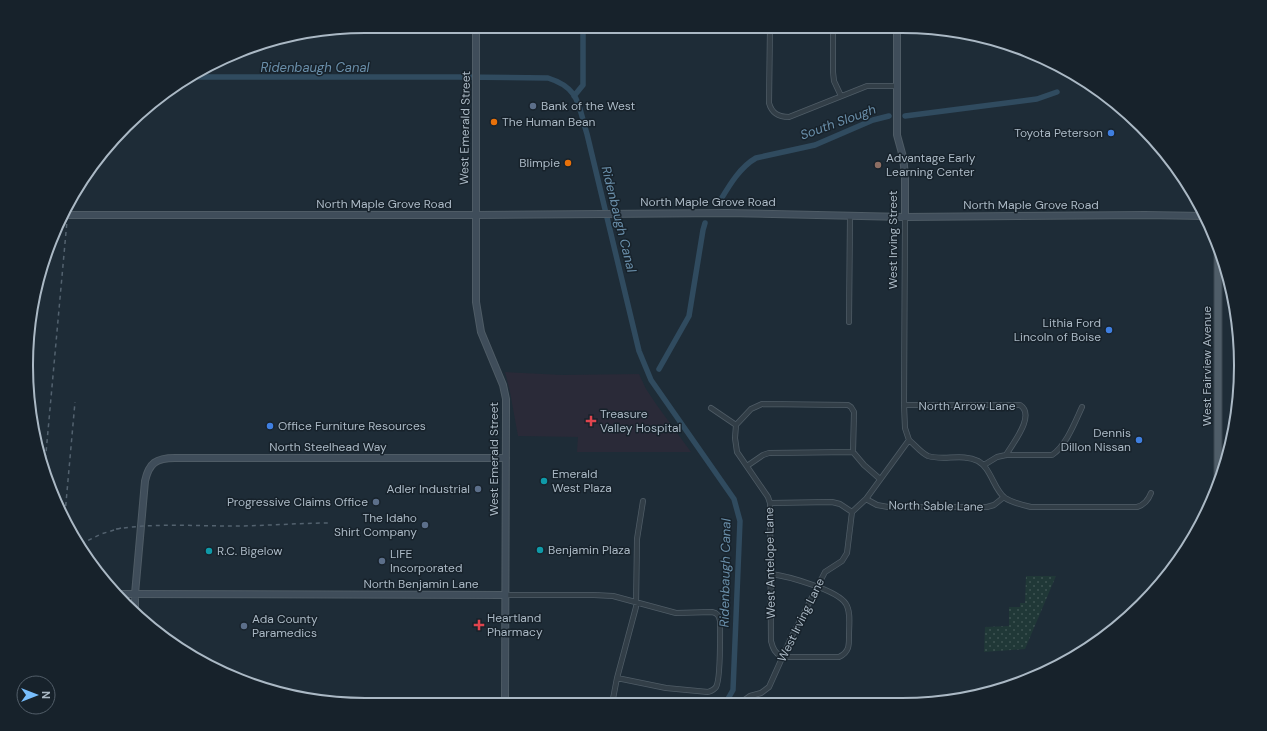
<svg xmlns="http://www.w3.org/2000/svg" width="1267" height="731" viewBox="0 0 1267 731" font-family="'DM Sans',sans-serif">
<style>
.medical{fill:#2a2a38}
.green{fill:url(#green-dots)}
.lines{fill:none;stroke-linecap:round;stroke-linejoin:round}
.canal{stroke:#304b5f;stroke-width:5.5}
.street-casing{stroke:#4f5c66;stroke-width:6}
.secondary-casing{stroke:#4f5c66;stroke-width:8}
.primary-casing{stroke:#3b4751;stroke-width:9}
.street{stroke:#323e47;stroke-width:4.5}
.secondary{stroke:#3f4d5a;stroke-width:6}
.primary{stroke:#4f5d68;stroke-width:7}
.rail{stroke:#53626f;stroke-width:1.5;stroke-dasharray:4 4;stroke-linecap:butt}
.service-dot{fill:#5c6f8a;stroke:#17222b;stroke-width:1.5}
.food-dot{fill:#e8710a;stroke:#17222b;stroke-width:1.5}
.shop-dot{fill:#3f7fe0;stroke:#17222b;stroke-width:1.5}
.education-dot{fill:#8d6e63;stroke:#17222b;stroke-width:1.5}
.health-dot{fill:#e0444e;stroke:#17222b;stroke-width:1.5}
.culture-dot{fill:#0f9aa8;stroke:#17222b;stroke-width:1.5}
.labels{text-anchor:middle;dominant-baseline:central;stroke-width:3;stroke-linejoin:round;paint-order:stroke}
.poi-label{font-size:12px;fill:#abb9c5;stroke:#17222b;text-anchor:start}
.street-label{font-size:12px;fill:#abb9c5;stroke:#17222b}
.water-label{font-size:13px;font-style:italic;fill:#6a8faa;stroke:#17222b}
.rim{fill:none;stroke:#abb9c5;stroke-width:2}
</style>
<defs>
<pattern id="green-dots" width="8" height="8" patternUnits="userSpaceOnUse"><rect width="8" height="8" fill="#203837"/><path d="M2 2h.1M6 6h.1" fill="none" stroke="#3e5352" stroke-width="1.8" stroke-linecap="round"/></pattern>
</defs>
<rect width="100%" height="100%" fill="#1e2c37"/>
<path class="medical" d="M505 372 562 375 639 374 646 389 656 404 691 452H577L578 437 518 436 510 392Z"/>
<path class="green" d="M1026 576H1056L1025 649 984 652 985 627 1009 626V607H1020V603H1025Z"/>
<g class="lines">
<path class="canal" d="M194 77H457L548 78C580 88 578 105 587 134L639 351 651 380 734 499 740 521 733 690 725 704
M574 96 583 85V26
M905 116 1037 99 1057 92
M720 201C729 186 740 167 756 158L815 145 873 120 889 116
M659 369 689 316 703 230 705 223"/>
<defs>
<path id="street" d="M696 26H702
M770 27 769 103C772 114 779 117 789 117L867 86H897
M833 27V72L834 81 841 96
M849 322 850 216
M904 405H1020C1036 415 1013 443 1006 455
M711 408 736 425
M736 425 735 438 737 452 768 497 770 503 771 641C773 649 775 653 782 657H839C850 652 849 644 849 634 849 625 851 612 846 604 838 590 787 576 771 574
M736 425 751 409 762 404 848 405 851 407 854 412 853 452 864 465 880 479
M909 440C915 445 921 453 928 456 944 461 962 453 978 461 991 468 994 490 1005 498 1013 503 1022 505 1031 507H1137C1144 505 1148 501 1151 493
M984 465 997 457 1006 455H1052C1066 446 1075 422 1082 407
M747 466 763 455 769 453 853 452
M866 499 877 505 888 507H987L994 505 1004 497
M770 503 832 502 840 504 852 512
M505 595H594L613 596 676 613 712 612C717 613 719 615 720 621 720 633 721 679 716 687 714 690 711 691 708 692L666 688 617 678
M612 704 617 678 636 607 637 539 643 501
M741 704 743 701 750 696 761 693 769 687 791 638 825 572 842 561 847 553 852 512 866 499 909 440 905 428 904 405 905 217"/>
<path id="secondary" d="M476 26V302L481 332 503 385 506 399V413L505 704
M897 27V135L903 157 905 175V217
M66 215H475L727 213 905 217 1145 215 1205 216
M120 594 505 595
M135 608V594L145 481C149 463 156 458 175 458H506"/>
<path id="primary" d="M1218 485V247"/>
</defs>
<use href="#street" class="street-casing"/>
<use href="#secondary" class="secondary-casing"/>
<use href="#primary" class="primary-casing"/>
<use href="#street" class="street"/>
<use href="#secondary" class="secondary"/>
<use href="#primary" class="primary"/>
<path class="rail" d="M44 475 68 210
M65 514 75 402
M116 529C154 523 194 526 232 526 265 526 298 523 331 523
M81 544 101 534 121 528"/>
</g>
<g class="service-dot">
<circle cx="533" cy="106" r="4"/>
<circle cx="478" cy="489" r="4"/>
<circle cx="376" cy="502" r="4"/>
<circle cx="425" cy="525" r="4"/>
<circle cx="382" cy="561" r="4"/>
<circle cx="244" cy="626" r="4"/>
</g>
<g class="food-dot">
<circle cx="494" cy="122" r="4"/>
<circle cx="568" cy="163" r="4"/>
</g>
<g class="shop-dot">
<circle cx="1111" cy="133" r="4"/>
<circle cx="1109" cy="330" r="4"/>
<circle cx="270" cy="426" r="4"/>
<circle cx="1139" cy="440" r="4"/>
</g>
<circle class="education-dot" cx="878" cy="165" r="4"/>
<g class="health-dot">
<path d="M589 415h4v4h4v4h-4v4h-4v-4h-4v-4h4z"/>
<path d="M477 619h4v4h4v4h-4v4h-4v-4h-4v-4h4z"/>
</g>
<g class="culture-dot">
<circle cx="544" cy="481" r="4"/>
<circle cx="540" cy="550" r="4"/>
<circle cx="209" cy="551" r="4"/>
</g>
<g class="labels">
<g class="poi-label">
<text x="541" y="106">Bank of the West</text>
<text x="502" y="122">The Human Bean</text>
<text x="1103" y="133" text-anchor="end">Toyota Peterson</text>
<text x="886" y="158">Advantage Early<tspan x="886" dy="14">Learning Center</tspan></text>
<text x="560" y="163" text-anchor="end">Blimpie</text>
<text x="1101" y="323" text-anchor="end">Lithia Ford<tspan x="1101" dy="14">Lincoln of Boise</tspan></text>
<text x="600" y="414">Treasure<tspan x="600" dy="14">Valley Hospital</tspan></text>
<text x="278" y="426">Office Furniture Resources</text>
<text x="1131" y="433" text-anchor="end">Dennis<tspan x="1131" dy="14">Dillon Nissan</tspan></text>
<text x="552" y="474">Emerald<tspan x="552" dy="14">West Plaza</tspan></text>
<text x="470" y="489" text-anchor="end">Adler Industrial</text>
<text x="368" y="502" text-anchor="end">Progressive Claims Office</text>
<text x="417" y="518" text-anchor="end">The Idaho<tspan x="417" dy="14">Shirt Company</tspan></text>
<text x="548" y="550">Benjamin Plaza</text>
<text x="217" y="551">R.C. Bigelow</text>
<text x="390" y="554">LIFE<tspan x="390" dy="14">Incorporated</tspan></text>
<text x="487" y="618">Heartland<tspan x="487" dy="14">Pharmacy</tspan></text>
<text x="252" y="619">Ada County<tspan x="252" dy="14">Paramedics</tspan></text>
</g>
<g class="street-label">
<text transform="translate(465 128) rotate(-89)">West Emerald Street</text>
<text x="708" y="202">North Maple Grove Road</text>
<text x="384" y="204">North Maple Grove Road</text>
<text x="1031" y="205">North Maple Grove Road</text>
<text transform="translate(893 240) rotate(-90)">West Irving Street</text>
<text transform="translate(1207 366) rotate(-90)">West Fairview Avenue</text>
<text x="967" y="406">North Arrow Lane</text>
<text x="328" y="447">North Steelhead Way</text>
<text transform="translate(494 459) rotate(-90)">West Emerald Street</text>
<text transform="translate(936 506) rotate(1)">North Sable Lane</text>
<text transform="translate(770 563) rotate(-91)">West Antelope Lane</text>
<text x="421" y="584">North Benjamin Lane</text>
<text transform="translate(801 620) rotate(-64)">West Irving Lane</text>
</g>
<g class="water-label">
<text x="315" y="67">Ridenbaugh Canal</text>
<text transform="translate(838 122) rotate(-20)">South Slough</text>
<text transform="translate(619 219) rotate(76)">Ridenbaugh Canal</text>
<text transform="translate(725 573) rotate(-89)">Ridenbaugh Canal</text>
</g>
</g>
<path d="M0 0H1267V731H0ZM365 33H902A332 332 0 0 1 1234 365V366A332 332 0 0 1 902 698H365A332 332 0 0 1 33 366V365A332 332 0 0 1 365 33Z" fill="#17222b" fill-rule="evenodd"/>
<path class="rim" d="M365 33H902A332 332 0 0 1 1234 365V366A332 332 0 0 1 902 698H365A332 332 0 0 1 33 366V365A332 332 0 0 1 365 33Z"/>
<g transform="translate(36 695) rotate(90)"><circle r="19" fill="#17222b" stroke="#525e69"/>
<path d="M0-3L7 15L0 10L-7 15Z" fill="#78befd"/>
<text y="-6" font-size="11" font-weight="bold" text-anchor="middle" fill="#abb9c5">N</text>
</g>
</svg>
